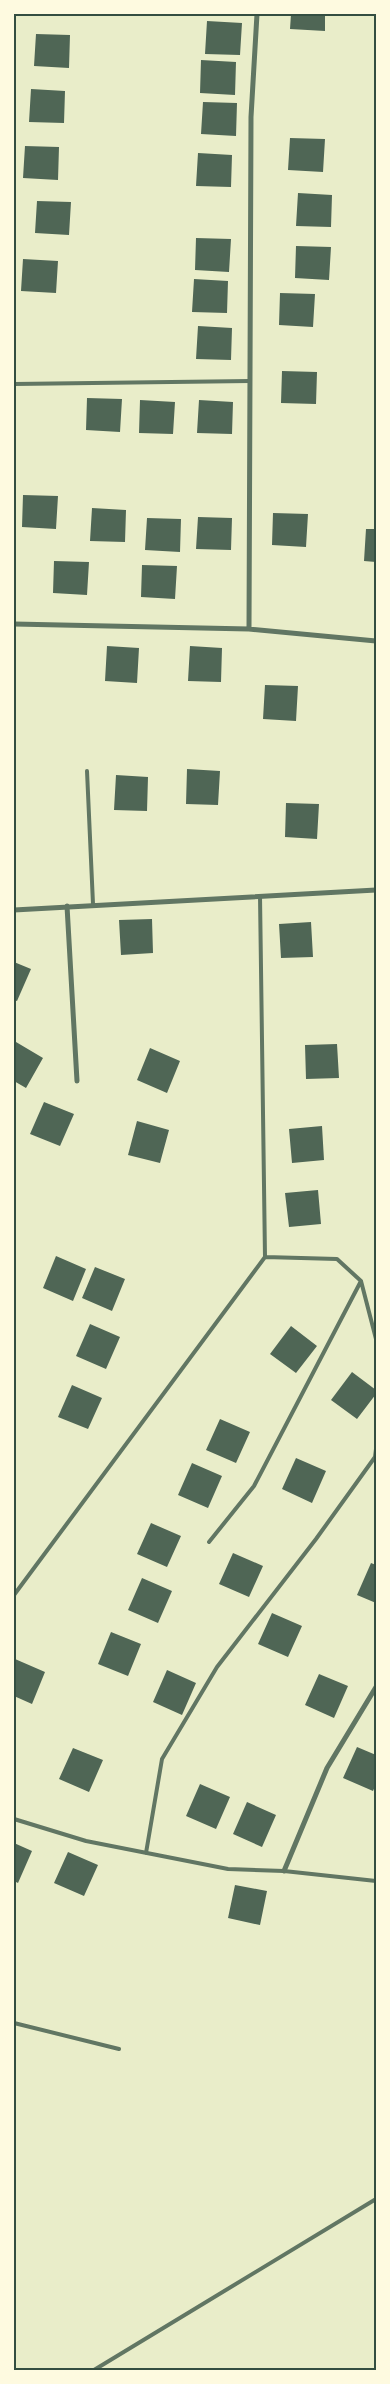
<svg xmlns="http://www.w3.org/2000/svg" width="390" height="2384" viewBox="0 0 390 2384" font-family="'Alegreya Sans',sans-serif">
<style>
.building{fill:#4f6655}
.lines{fill:none;stroke-linecap:round;stroke-linejoin:round}
.service{stroke:#617663;stroke-width:4}
.minor{stroke:#617663;stroke-width:5}
.neatline{fill:none;stroke:#344e41;stroke-width:2}
</style>
<rect width="100%" height="100%" fill="#e9edc9"/>
<path class="building" d="M291 14H325V31L290 29Z
M207 21 242 23 240 55 205 54Z
M36 34 70 35 69 68 34 66Z
M201 60 236 62 235 95 200 93Z
M31 89 65 91 64 123 29 122Z
M203 102 237 103 236 136 201 134Z
M290 138 325 139 323 172 288 170Z
M25 146 59 147 58 180 23 178Z
M198 153 232 155 231 187 196 186Z
M298 193 332 195 331 227 296 226Z
M37 201 71 202 69 235 35 233Z
M196 238 231 239 229 272 195 270Z
M296 246 331 247 329 280 295 278Z
M23 259 58 261 56 293 21 291Z
M194 279 228 281 227 313 192 312Z
M280 293 315 294 313 327 279 325Z
M198 326 232 328 231 360 196 359Z
M282 371 317 372 316 404 281 403Z
M87 398 122 399 120 432 86 430Z
M140 400 175 402 173 434 139 433Z
M199 400 233 402 232 434 197 433Z
M23 495 58 496 56 529 22 527Z
M92 508 126 510 125 542 90 541Z
M273 513 308 514 306 547 272 545Z
M198 517 232 518 231 550 196 549Z
M147 518 181 519 180 552 145 550Z
M366 529H376V562L364 561Z
M54 561 89 562 87 595 53 593Z
M142 565 177 566 175 599 141 597Z
M107 646 139 648 137 683 105 681Z
M190 646 222 648 221 682 188 681Z
M265 685 298 686 296 721 263 719Z
M187 769 220 771 218 805 186 804Z
M116 775 148 777 147 811 114 810Z
M286 803 319 804 317 839 285 837Z
M152 919 153 953 121 955 119 920Z
M311 922 313 957 281 958 279 924Z
M14 962 31 969 17 1001 14 1000Z
M16 1042 43 1058 26 1088 14 1081Z
M337 1044 339 1078 306 1079 305 1045Z
M150 1048 180 1061 167 1093 137 1080Z
M44 1102 74 1114 60 1146 30 1134Z
M137 1121 169 1130 160 1163 128 1155Z
M322 1126 324 1160 292 1163 289 1129Z
M318 1190 321 1224 289 1227 285 1193Z
M56 1256 86 1269 73 1301 43 1288Z
M95 1267 125 1279 112 1311 82 1298Z
M90 1324 120 1337 106 1369 76 1356Z
M291 1326 317 1346 296 1373 270 1354Z
M352 1372 376 1390V1394L357 1419 331 1400Z
M72 1385 102 1398 88 1429 58 1417Z
M220 1419 250 1432 236 1463 206 1450Z
M296 1458 326 1471 312 1503 282 1489Z
M192 1463 222 1476 208 1508 178 1495Z
M151 1523 181 1536 167 1567 137 1554Z
M233 1553 263 1566 249 1597 219 1584Z
M371 1563 376 1565V1603L357 1595Z
M142 1578 172 1591 158 1623 128 1610Z
M272 1613 302 1626 288 1657 258 1644Z
M111 1632 141 1644 128 1676 98 1664Z
M15 1659 45 1672 32 1704 14 1696Z
M167 1670 196 1683 182 1715 153 1702Z
M319 1674 348 1686 334 1718 305 1705Z
M357 1747 376 1755V1784L373 1791 343 1778Z
M73 1748 103 1760 89 1792 59 1779Z
M200 1784 230 1797 216 1829 186 1816Z
M247 1802 276 1815 262 1847 233 1834Z
M14 1843 32 1851 18 1883 14 1881Z
M68 1852 98 1865 84 1896 54 1883Z
M235 1885 267 1891 260 1925 228 1918Z"/>
<g class="lines">
<path class="service" d="M14 384 250 381
M87 771 93 904
M260 896 265 1257
M209 1542 254 1486 361 1281
M14 1595 265 1257 337 1259 361 1281 376 1339
M14 1819 86 1841 228 1869 284 1871 376 1881
M146 1853 162 1759 217 1667 316 1539 375 1457 376 1449
M14 2023 119 2049
M94 2370 376 2199"/>
<path class="minor" d="M14 624 249 629 376 641
M249 629 251 117 257 14
M67 906 77 1081
M14 910 376 890
M284 1871 327 1768 376 1687"/>
</g>
<rect width="390" height="2384" fill="none" stroke="#fefae0" stroke-width="30"/>
<rect x="15" y="15" width="360" height="2354" class="neatline"/>
</svg>
